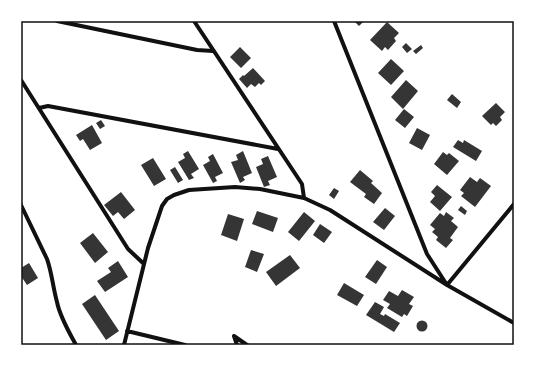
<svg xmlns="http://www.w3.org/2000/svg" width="535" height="366" viewBox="0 0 535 366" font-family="Raleway,sans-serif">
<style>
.building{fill:#353535}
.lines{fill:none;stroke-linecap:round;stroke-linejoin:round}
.minor{stroke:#111;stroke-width:4}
.neatline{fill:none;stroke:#111;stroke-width:1.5}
</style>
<rect width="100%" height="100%" fill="#fff"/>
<path class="building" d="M354 21H364L359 26Z
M387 22 399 33 394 38 396 41 388 50 385 47 382 51 370 40Z
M406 43 412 49 407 53 402 47Z
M421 45 423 48 416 54 413 51Z
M240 47 251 58 241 68 230 57Z
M391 59 404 71 391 85 378 73Z
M253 68 265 81 261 85 259 83 255 87 251 84 247 88 239 79 243 75 244 76Z
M406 80 418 91 403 109 391 97Z
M452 94 461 102 457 108 447 100Z
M496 103 505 112 500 117 502 120 496 126 493 123 491 125 482 116Z
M404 109 414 117 405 128 395 120Z
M101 120 105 126 100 129 96 123Z
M92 125 102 143 90 150 83 139 80 141 76 135Z
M417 128 430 135 422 150 409 143Z
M458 140 463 143 464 140 482 151 476 161 453 147Z
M188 151 199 169 191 174 194 178 189 180 178 162 185 158 183 154Z
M243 151 252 173 243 177 245 180 240 183 231 162 238 160 236 155Z
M443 152 447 155 449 153 459 161 447 175 434 164Z
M213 154 223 173 215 177 217 181 213 183 203 165 210 161 208 157Z
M268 156 277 177 268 181 270 185 264 187 256 167 263 164 261 159Z
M153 158 166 179 154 186 141 165Z
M175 167 183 180 178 183 170 170Z
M360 170 373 181 371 183 382 193 374 204 364 197 366 194 350 182Z
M470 177 477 182 480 178 491 186 475 207 461 196 464 193 460 190Z
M437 185 452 197 440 211 430 202 435 196 431 192Z
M334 188 339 191 334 199 329 195Z
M121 192 135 210 124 219 118 212 113 216 104 205Z
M461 206 467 211 465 215 458 210Z
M385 208 395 216 384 230 373 222Z
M257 211 278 218 273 232 252 224Z
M304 212 315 221 299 241 288 232Z
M446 212 454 218 451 221 458 227 450 238 453 240 446 248 436 240 438 237 432 232 435 229 430 225 440 213 444 216Z
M228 214 244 219 237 241 221 235Z
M320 224 332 232 324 243 313 235Z
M93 233 108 252 95 263 80 243Z
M251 250 264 254 257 272 245 267Z
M290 255 300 268 276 286 266 272Z
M377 260 387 267 376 284 365 277Z
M118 261 128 277 105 292 97 281 111 272 108 268Z
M29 263 38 278 27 285 21 276V268Z
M344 283 364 295 357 306 337 295Z
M402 290 414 297 409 304 413 306 407 316 404 314 402 317 387 308 390 304 383 300 389 291 398 296Z
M95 295 119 331 106 340 82 304Z
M375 302 384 307 380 314 384 316 385 314 400 323 394 332 366 315Z
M416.5 326a5.5 5.5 0 1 1 11 0a5.5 5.5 0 1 1-11 0Z"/>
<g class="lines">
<path class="minor" d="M57 21 197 50 213 51
M194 21 302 184 304 198
M334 21 427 254 447 285 514 323
M21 80 128 249 144 264
M39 108 48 106 278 149
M21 205 47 259C52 273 53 288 57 302 60 317 69 332 76 345
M127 331 185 345
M124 345 148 248 162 206 167 199 174 195 189 190 235 187 260 189 304 198 330 210 447 285 514 204
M237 345 234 336 247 345"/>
</g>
<rect width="535" height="366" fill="none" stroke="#ffffff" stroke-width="44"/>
<rect x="22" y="22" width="491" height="322" class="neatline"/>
</svg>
